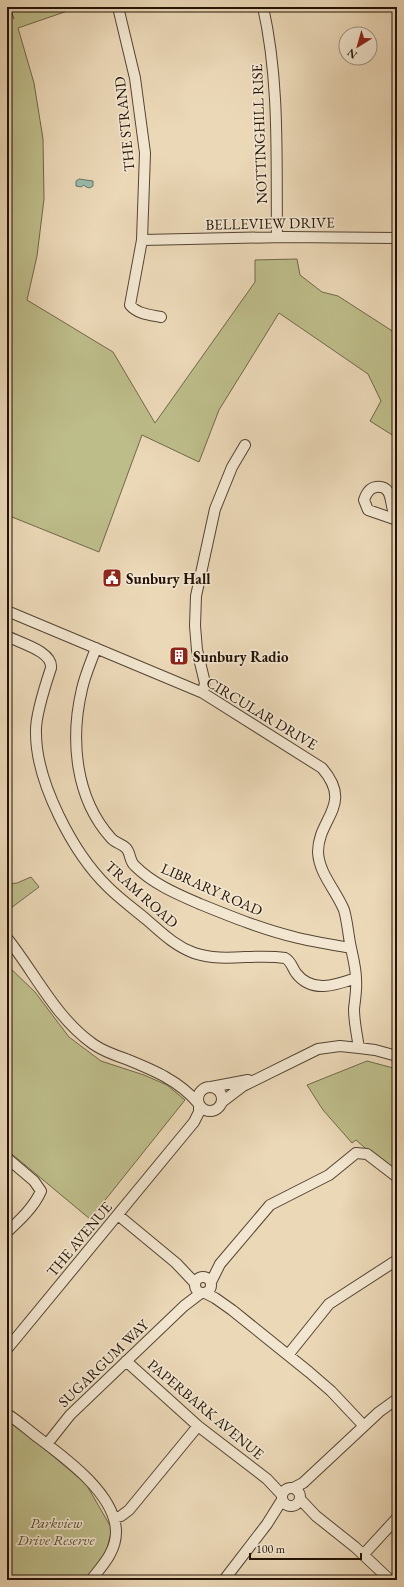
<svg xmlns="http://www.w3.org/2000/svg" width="404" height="1587" viewBox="0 0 404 1587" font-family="'EB Garamond',serif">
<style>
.green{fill:#bdbd8a;stroke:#706848}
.water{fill:#99baaa;stroke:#697768}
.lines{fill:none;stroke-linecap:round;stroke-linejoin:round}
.minor-casing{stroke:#544432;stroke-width:12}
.minor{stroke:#f2e6d0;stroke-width:10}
.labels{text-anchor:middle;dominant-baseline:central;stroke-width:3.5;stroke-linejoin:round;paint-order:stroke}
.street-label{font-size:15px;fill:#221205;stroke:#f2e6d0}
.poi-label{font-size:15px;font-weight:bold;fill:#221205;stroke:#f2e6d0;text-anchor:start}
.park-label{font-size:15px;font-style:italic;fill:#584e34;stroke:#f2e6d0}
</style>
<rect width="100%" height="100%" fill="#ebd8b7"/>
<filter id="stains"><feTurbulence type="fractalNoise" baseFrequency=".005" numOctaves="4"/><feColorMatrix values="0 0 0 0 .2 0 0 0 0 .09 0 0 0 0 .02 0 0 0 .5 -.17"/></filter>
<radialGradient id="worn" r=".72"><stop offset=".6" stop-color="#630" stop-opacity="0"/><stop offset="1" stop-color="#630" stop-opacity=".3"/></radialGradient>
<path class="green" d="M7 7H9L14 19 10 7H79L18 28 34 83 43 139 44 199 37 256 27 300 113 352 155 423 255 282V260L297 259 300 275 322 292 338 296 397 334V438L370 421 381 401 368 374 279 313 219 410 199 462 142 435 99 552 7 515Z
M31 877 39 887 7 911V884L17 883Z
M7 965 35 992 69 1037 101 1061 144 1075 167 1085 185 1100 90 1219 7 1150Z
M367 1061 397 1069V1112L392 1122 397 1125V1176L356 1140 352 1143 323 1110 307 1085Z
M7 1417 86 1484 112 1529 104 1560 90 1580H7Z"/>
<path class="water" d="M79 179 93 181V186L90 188 86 187 84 185 81 187 76 186V181Z"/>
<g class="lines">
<defs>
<path id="minor" d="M118 7 135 78 145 153 142 240 130 305C137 314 151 315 161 317
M263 7C280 82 276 161 277 237
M142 240 285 237 397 238
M397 519C395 516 393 513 393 510 390 501 392 485 376 487 369 488 366 494 364 500L368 510 397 520
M7 611 203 693 322 768C354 805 318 818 318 852 319 874 336 890 344 910 347 920 348 932 350 943 352 954 356 967 356 979 357 989 355 999 354 1009 354 1022 357 1035 359 1048
M7 636C19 643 53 651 51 668 46 683 35 718 36 733 36 782 73 853 108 887 120 899 134 909 147 920 162 933 175 946 194 953 223 963 255 953 285 958 291 961 292 967 296 973 312 994 336 985 356 978
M96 648C91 662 85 675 82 689 70 739 75 798 111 838 115 843 121 843 126 848 131 853 129 861 135 866 153 884 177 894 200 904 232 917 264 930 298 938 315 942 333 945 351 948
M203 693 205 683 197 650 195 626 196 596 215 509 232 467 245 445
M7 938C35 973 55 1017 93 1044 103 1051 114 1055 126 1059 153 1070 178 1080 198 1103
M198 1099a12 12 0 1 1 24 0a12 12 0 1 1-24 0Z
M211 1087 248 1080
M222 1102 243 1086 318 1049 340 1046 359 1048 375 1050 397 1056
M7 1158 34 1181 41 1191C34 1207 20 1220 7 1232
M118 1215 176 1263 195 1283
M195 1285a8 8 0 1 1 16 0a8 8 0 1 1-16 0Z
M211 1282 220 1264 270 1205 329 1175 356 1153 367 1154 397 1177
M205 1293 215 1298 232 1310 309 1372 331 1391 364 1426
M7 1349 194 1122 199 1112V1106
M288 1355 329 1304 397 1260
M126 1361 198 1426 267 1479 282 1495
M7 1414C17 1420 27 1429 36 1436 64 1457 116 1494 116 1532 116 1552 102 1566 91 1580
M47 1444 70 1415 184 1306 201 1293
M282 1497a9 9 0 1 1 18 0a9 9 0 1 1-18 0Z
M293 1488 303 1483 379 1412 397 1399
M300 1499 316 1516 355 1547 390 1580
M114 1518 121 1516 129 1510 198 1426
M363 1555 397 1518
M224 1580 267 1524 282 1500"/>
</defs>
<use href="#minor" class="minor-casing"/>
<use href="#minor" class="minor"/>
</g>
<defs>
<symbol id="civic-square" viewBox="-11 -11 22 22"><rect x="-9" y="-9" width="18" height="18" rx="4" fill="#8f2418" stroke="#f2e6d0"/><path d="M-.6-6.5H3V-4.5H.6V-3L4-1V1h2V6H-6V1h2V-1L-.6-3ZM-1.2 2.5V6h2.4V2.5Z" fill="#fff"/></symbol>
<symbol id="building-square" viewBox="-11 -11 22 22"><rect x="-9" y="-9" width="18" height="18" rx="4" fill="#8f2418" stroke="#f2e6d0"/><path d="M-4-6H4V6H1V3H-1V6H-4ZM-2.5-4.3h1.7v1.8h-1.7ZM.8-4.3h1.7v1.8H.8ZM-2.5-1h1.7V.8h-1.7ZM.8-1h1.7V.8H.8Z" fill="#fff"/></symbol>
</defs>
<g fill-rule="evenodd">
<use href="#civic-square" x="101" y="567" width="22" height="22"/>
<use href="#building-square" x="168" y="645" width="22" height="22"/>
</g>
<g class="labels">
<g class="street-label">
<text transform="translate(124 124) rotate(-96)">THE STRAND</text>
<text transform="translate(259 134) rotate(-92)">NOTTINGHILL RISE</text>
<text transform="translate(270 223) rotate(-1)">BELLEVIEW DRIVE</text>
<text transform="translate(262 713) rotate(31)">CIRCULAR DRIVE</text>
<text transform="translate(212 889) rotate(24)">LIBRARY ROAD</text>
<text transform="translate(142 894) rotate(42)">TRAM ROAD</text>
<text transform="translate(79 1239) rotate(-50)">THE AVENUE</text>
<text transform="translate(103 1363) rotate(-44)">SUGARGUM WAY</text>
<text transform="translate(206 1409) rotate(40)">PAPERBARK AVENUE</text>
</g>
<g class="poi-label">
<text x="126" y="578">Sunbury Hall</text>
<text x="193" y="656">Sunbury Radio</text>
</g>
<g class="park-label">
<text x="56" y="1522">Parkview<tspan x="56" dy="17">Drive Reserve</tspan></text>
</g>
</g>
<rect width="404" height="1587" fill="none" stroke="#ebd8b7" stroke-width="24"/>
<rect x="8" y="8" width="388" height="1571" fill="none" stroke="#221205" stroke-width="2"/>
<rect x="12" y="12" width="380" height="1563" fill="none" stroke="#221205"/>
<g transform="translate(358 46) rotate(217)"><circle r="19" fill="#f2e6d0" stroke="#9f917f"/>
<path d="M0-3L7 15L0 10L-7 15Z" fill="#8f2418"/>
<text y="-6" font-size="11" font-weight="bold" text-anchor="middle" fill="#221205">N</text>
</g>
<path d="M250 1553v6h111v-6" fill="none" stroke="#221205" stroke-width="2"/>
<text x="256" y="1553" font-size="12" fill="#221205" stroke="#f2e6d0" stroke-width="3" paint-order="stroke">100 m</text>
<rect width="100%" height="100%" filter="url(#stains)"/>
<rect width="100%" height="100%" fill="url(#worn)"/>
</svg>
